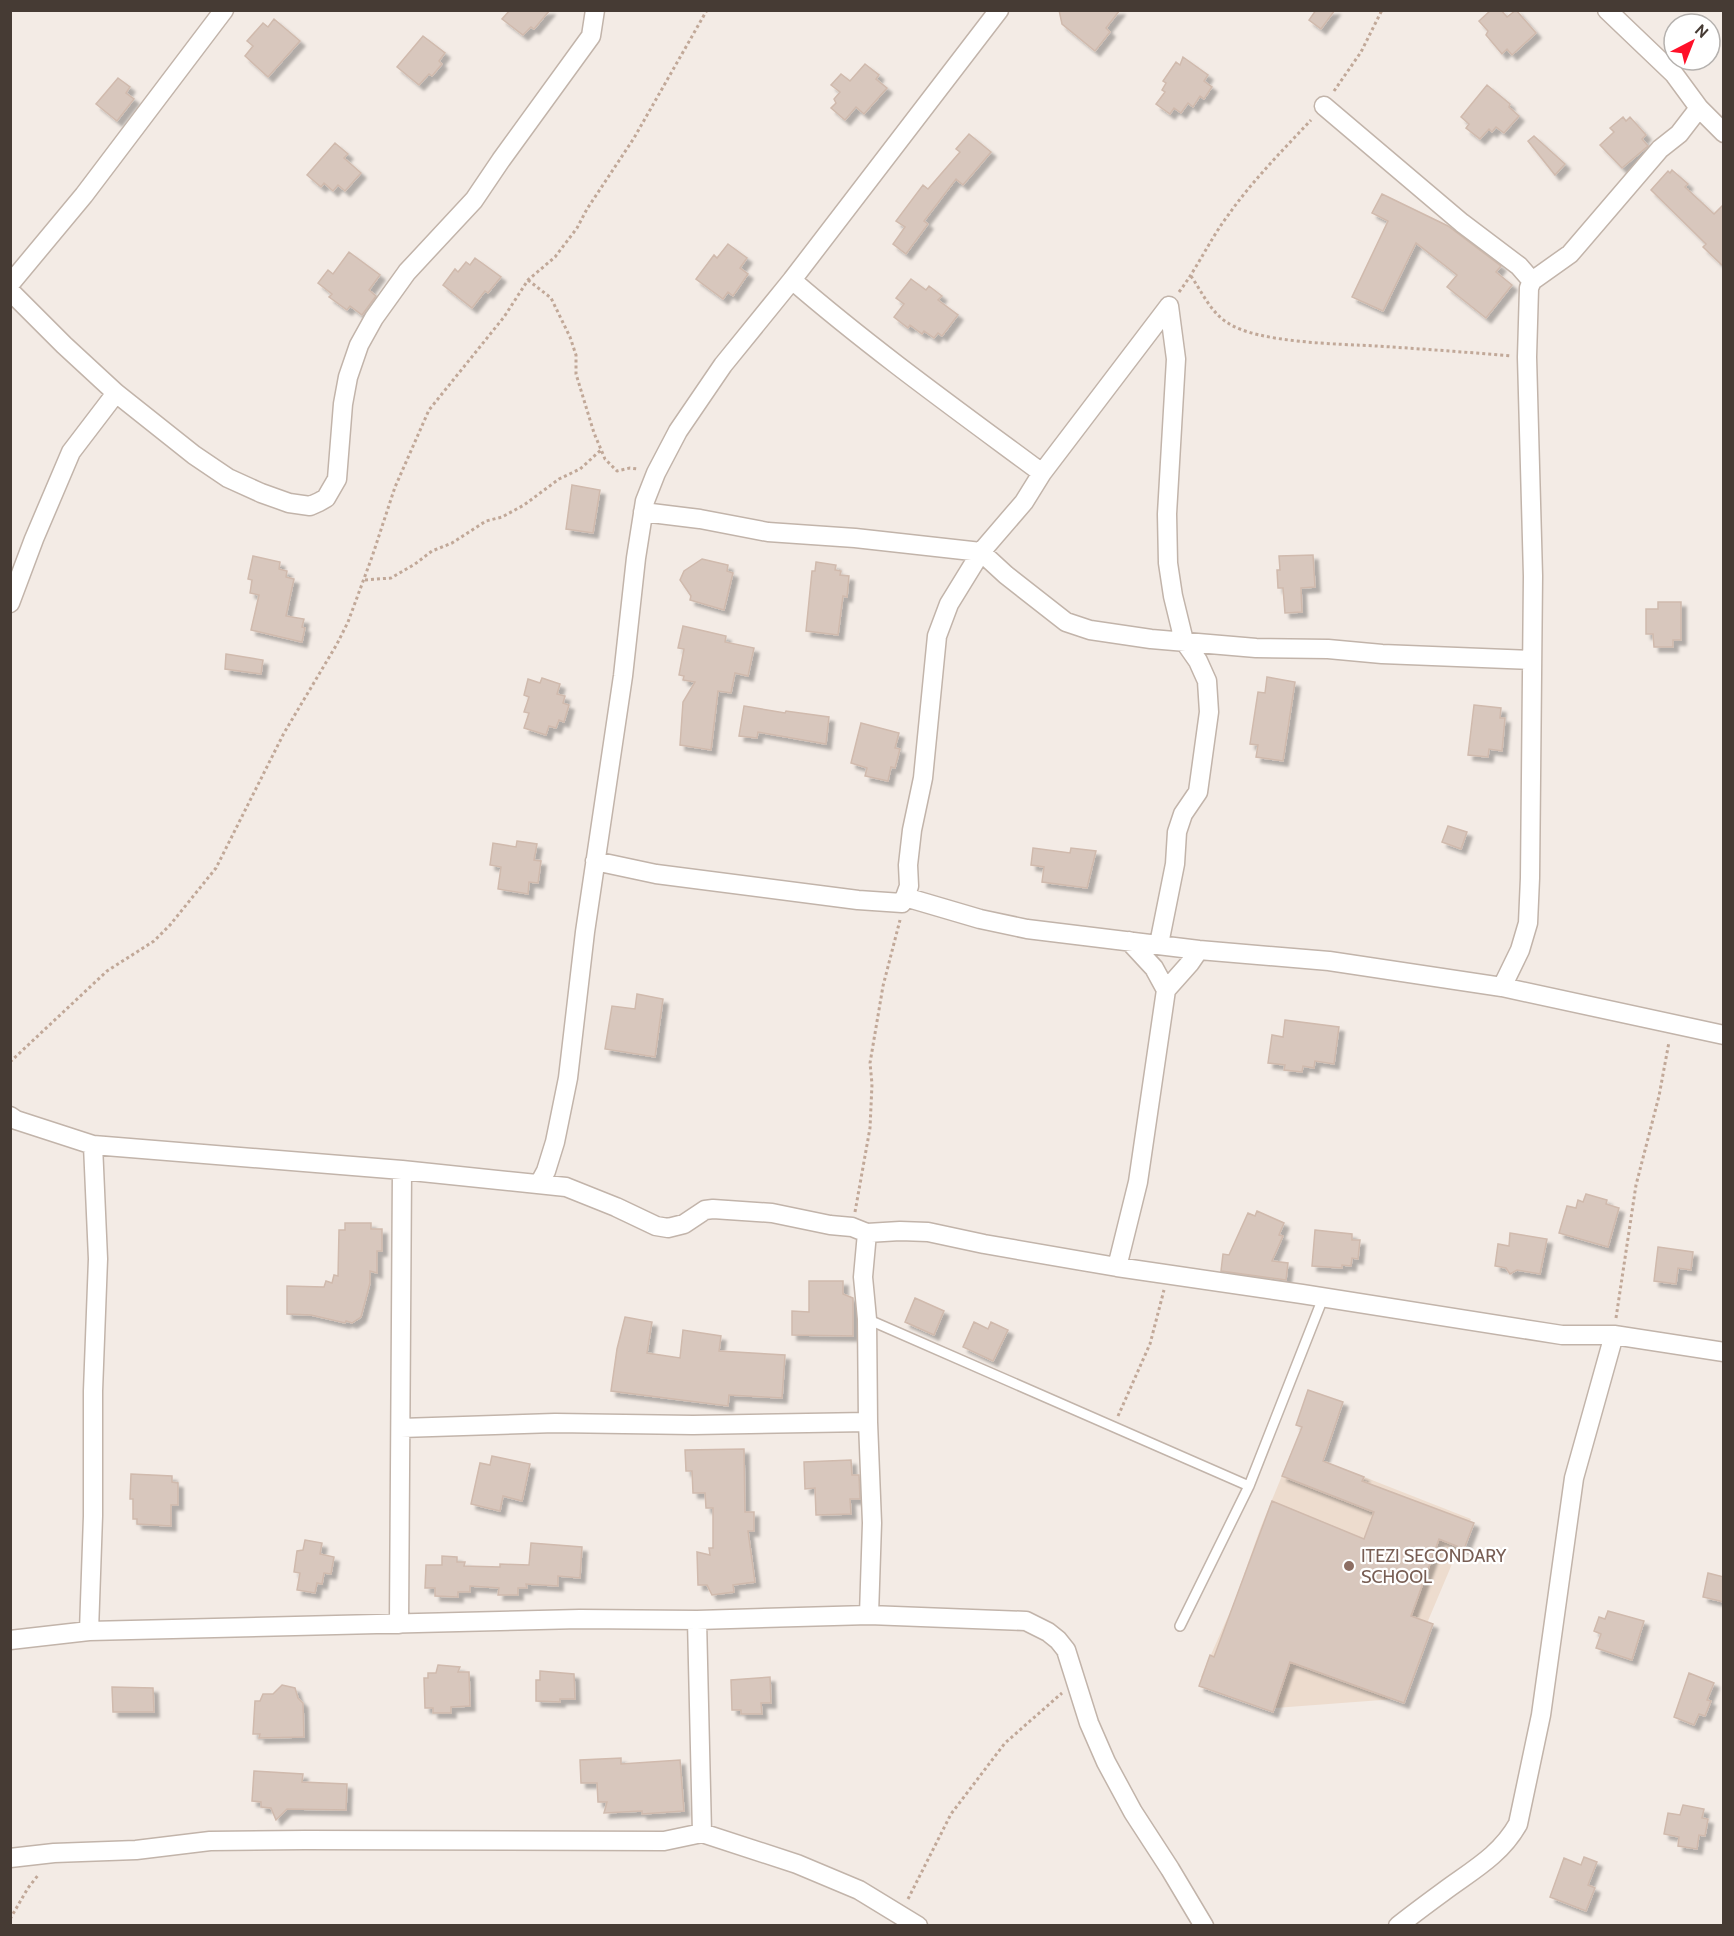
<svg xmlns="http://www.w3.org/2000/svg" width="1734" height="1936" viewBox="0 0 1734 1936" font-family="Cabin,sans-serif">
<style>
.education{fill:#eddcce}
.building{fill:#d8c7bd;stroke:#d0baad;stroke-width:1.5;filter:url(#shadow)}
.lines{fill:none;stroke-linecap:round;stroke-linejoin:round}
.lane-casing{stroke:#c2b4aa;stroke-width:12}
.street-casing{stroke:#c2b4aa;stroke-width:21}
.path{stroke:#c1a898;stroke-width:3;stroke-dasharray:3 3;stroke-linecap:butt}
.lane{stroke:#fff;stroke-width:9}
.street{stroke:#fff;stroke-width:18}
.education-dot{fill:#8d6e63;stroke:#fff;stroke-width:2}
.labels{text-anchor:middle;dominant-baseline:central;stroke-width:4.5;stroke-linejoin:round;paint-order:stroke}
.education-label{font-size:18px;fill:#785e54;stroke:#fff;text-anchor:start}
</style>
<defs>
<filter id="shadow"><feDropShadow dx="5" dy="5" stdDeviation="1.5" flood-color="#0004"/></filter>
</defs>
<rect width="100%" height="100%" fill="#f3ebe5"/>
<path class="education" d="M1293 1449 1471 1519 1395 1699 1275 1708 1201 1677 1234 1603 1260 1529Z"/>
<path class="building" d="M510 10H550L534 29 531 27 523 35 502 19Z
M1059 10H1120L1106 28 1110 32 1095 51 1062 24Z
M1316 10H1335L1321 29 1309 20Z
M1491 10H1501L1507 17 1516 10 1536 33 1512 55 1507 49 1502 54 1486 35 1488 31 1479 21Z
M274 19 300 41 268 77 245 56 253 46 247 41 263 23 268 27Z
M423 36 445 53 439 61 442 64 432 76 429 74 419 85 397 67Z
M1183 57 1208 75 1204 81 1212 87 1204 99 1200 96 1193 107 1188 103 1181 113 1174 108 1170 114 1156 104 1165 92 1162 90 1166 83 1163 81 1176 62 1180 65Z
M865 64 879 75 876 79 887 88 864 114 856 107 845 120 831 108 836 103 834 99 840 92 831 85 841 74 850 81Z
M118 78 130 87 126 93 134 99 117 121 96 104Z
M1487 85 1510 104 1509 107 1519 116 1504 133 1496 127 1492 132 1489 129 1480 139 1466 128 1469 124 1461 117Z
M1623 117 1626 121 1630 117 1646 135 1642 139 1648 146 1622 168 1600 145 1614 132 1610 128Z
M969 134 991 152 963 185 956 179 924 221 928 224 906 254 893 244 905 227 896 221 923 185 928 189 960 152 956 149Z
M1534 136 1565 164 1555 175 1528 141Z
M335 143 348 154 344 158 361 173 345 191 338 185 333 191 324 183 321 187 307 175Z
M1672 170 1688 184 1685 187 1714 214 1724 204V267L1703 247 1706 244 1651 190 1668 171 1670 173Z
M1382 194 1448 226 1501 266 1496 272 1512 285 1486 318 1447 287 1457 275 1416 243 1383 311 1352 297 1388 221 1372 213Z
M728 244 747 258 740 268 748 274 733 296 728 292 723 299 696 279 714 255 717 258Z
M349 252 380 275 369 290 376 296 362 315 350 306 347 310 329 297 332 294 318 283 328 270 333 274Z
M475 258 501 277 488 293 485 291 472 308 443 285 455 269 458 272 466 262 470 265Z
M911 279 926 290 929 286 942 296 938 300 958 315 942 336 938 333 934 338 924 331 922 334 910 325 908 328 894 317 904 304 896 298Z
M572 485 600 490 593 533 566 529Z
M1313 555 1315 587 1301 588 1302 612 1285 613 1283 588H1278L1277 570H1280L1279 556Z
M253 556 280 562 279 569 287 571 286 577 294 579 286 616 304 619 302 627 305 628 302 642 251 630 259 595 250 593 252 580 248 579Z
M702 559 728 565 727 571 733 573 724 610 690 600 691 596 680 580 684 571Z
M816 562 836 565 835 570 841 571 840 575 849 576 847 597 843 596 838 635 806 631 812 571H815Z
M1658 602H1681V640H1673V647H1654L1653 634H1646V609H1658Z
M683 626 726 636 725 642 754 648 748 676 735 673 731 693 718 691 711 750 680 745 683 702 695 682 683 680 684 676 679 675 684 649 678 648Z
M226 654 263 660 261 674 225 669Z
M1267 677 1295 682 1283 761 1256 757 1258 745 1250 744 1258 692 1265 693Z
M542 678 560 684 557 694 565 696 563 703 569 705 564 722 559 720 556 728 549 726 546 735 524 728 529 713 524 712 529 697 524 695 528 679 540 683Z
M1474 705 1501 708 1500 718H1505L1502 751 1489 749 1488 757 1468 755Z
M744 706 785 713 786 711 829 717 826 744 758 732 757 738 739 736Z
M861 723 899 733 895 748 900 749 895 768 891 767 888 781 865 776 867 768 851 763Z
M1448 826 1467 832 1461 849 1442 842Z
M517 841 537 844 534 860 541 861 538 883 529 882 528 894 498 889 501 867 490 865 493 843 516 847Z
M1033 848 1070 853 1071 848 1096 851 1087 888 1042 882 1044 867 1031 865Z
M637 994 663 999 655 1057 605 1049 612 1006 635 1009Z
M1285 1020 1339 1027 1334 1064 1315 1061 1314 1068 1303 1066 1302 1072 1284 1070 1285 1065 1268 1063 1272 1035 1283 1037Z
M1586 1194 1607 1200 1606 1204 1619 1208 1608 1247 1559 1233 1567 1206 1576 1208 1578 1200 1583 1202Z
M1257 1211 1284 1223 1279 1235 1283 1236 1272 1261 1288 1263 1286 1280 1221 1271 1223 1254 1229 1255 1248 1213 1255 1216Z
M345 1223H371V1229H382V1251H377V1273L370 1271V1283L361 1317 352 1323 346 1321 345 1323 311 1315 287 1314V1286L324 1287 326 1281 332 1283 334 1275 338 1276 339 1230H345Z
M1315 1230 1352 1234V1240H1360L1358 1259 1352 1258 1351 1266 1342 1265V1268L1312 1266Z
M1510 1233 1547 1239 1540 1274 1517 1270 1510 1274 1506 1268 1495 1266 1498 1244 1509 1246Z
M1658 1247 1693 1252 1691 1270 1678 1268 1676 1284 1654 1281Z
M809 1281H843V1294L853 1298V1336L792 1335V1311L809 1312Z
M915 1298 944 1311 934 1335 905 1322Z
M625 1317 652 1322 647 1353 680 1358 683 1330 721 1336 719 1351 785 1355 782 1398 729 1395 728 1406 611 1391 617 1349Z
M974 1322 988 1329 991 1322 1008 1330 993 1361 963 1347Z
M1308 1390 1343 1402 1323 1461 1364 1477 1362 1481 1474 1523 1464 1549 1439 1539 1411 1616 1433 1624 1404 1703 1290 1662 1273 1712 1199 1686 1210 1655 1214 1657 1272 1501 1364 1539 1374 1512 1282 1476 1302 1427 1296 1425Z
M744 1449 745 1512H754V1531H748L755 1582 733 1585 734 1592 712 1595 707 1585H698L697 1552 710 1555 709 1548H713V1508H706L705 1493H693L692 1471H686L685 1450Z
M492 1456 530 1464 522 1501 503 1496 500 1511 471 1504 480 1463 490 1465Z
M851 1460 852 1475H859L860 1499H850L851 1514 816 1515 815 1488 805 1489 804 1462Z
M131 1474 172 1476V1482L178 1483V1505H171V1526L137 1524V1519H133V1499H130Z
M305 1540 322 1543 320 1554 334 1557 331 1574 324 1573 322 1584 317 1583 315 1593 297 1590 300 1573 294 1572 297 1551 303 1550Z
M531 1543 582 1547 580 1578 558 1576V1586L526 1584 527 1588H518V1595H498L499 1588 470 1586V1592H458V1597L435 1596V1588H425L426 1565H442V1556L457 1557V1562H465L464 1566 500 1567V1564L529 1565Z
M1708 1573 1724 1577V1602L1703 1597Z
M1608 1611 1644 1621 1632 1660 1596 1648 1601 1634 1594 1631 1599 1617 1605 1619Z
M438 1665 460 1667 458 1672H469L470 1706 451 1707V1713H433V1708H425L424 1678H428V1673H436Z
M540 1671 574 1674 575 1699H560V1702L536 1701V1680H540Z
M1689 1673 1714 1683 1707 1700 1711 1701 1705 1716 1699 1714 1694 1725 1674 1717Z
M770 1677 771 1703H761L762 1714H741V1710H732L731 1680Z
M282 1685 295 1688 298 1698 303 1703 304 1737 259 1738 260 1734H253L255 1701H260L263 1694H273Z
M112 1687 153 1688 154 1712H113Z
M621 1758V1764L680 1760 684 1811 642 1814V1811L604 1813 607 1802H598L597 1783H581L580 1760Z
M254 1771 303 1774 302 1782 347 1784 346 1810 287 1809 276 1820 271 1808 261 1807V1802L252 1801Z
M1683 1805 1704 1809 1702 1818 1708 1819 1705 1836 1699 1835 1697 1849 1678 1846 1679 1837 1664 1834 1668 1813 1680 1815Z
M1584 1857 1597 1862 1588 1885 1595 1888 1586 1911 1550 1897 1564 1858 1581 1865Z"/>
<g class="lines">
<defs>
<path id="lane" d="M867 1319 1249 1486
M1180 1626 1249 1486 1323 1298"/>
<path id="street" d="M1607 10 1674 74 1699 108 1724 133
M1324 106 1462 223 1519 266 1532 281
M792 280C872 349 957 410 1042 473
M10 284 84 195 224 10
M10 291 64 345 116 393 194 455 228 478 261 493 289 503 310 506 319 502 326 498 337 479 343 404 348 377 359 345 374 318 407 272 474 200 501 160 591 36 595 10
M643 512 700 519 768 532 855 538 981 552 1006 575 1066 622 1090 630 1151 639 1256 648 1328 649 1382 654 1532 660
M10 603 34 539 71 452 116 393
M595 861 656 874 858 900 902 903 905 897 980 919 1027 929 1199 950 1329 961 1502 987 1724 1035
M905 897 909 886 908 865 912 830 923 778 937 636 949 604 981 552 1024 502 1042 473 1169 306
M1129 941 1154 968 1166 990
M1159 944 1175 864 1177 832 1183 814 1198 792 1209 712 1207 681 1198 661 1184 641 1173 596 1168 563 1167 514 1176 359 1169 306
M1502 987 1520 950 1528 923 1530 878 1533 576 1527 357 1529 288 1532 281 1570 254 1660 149 1679 134 1699 108
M10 1116 16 1120 93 1145 402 1170 566 1187 616 1207 656 1226 668 1228 684 1224 705 1210 713 1209 772 1213 830 1225 852 1227 867 1233 900 1231 928 1232 984 1244 1117 1267 1302 1294 1562 1335H1614L1724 1352
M539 1184 546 1171 555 1142 568 1078 585 932 623 676 636 558 645 501 656 473 678 431 723 365 792 280 999 10
M867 1233 863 1277 867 1319 868 1422 872 1523 869 1615
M1117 1267 1138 1182 1166 990 1190 963 1199 950
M401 1428 555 1423 693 1425 868 1422
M697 1620 702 1833
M399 1624 402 1170
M89 1631 93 1516V1391L98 1259 93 1145
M10 1640 89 1631 580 1619 697 1620 869 1615 1026 1621 1048 1632 1058 1640 1066 1650 1089 1723 1106 1762 1133 1812 1170 1869 1204 1926
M10 1858 54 1853 136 1850 210 1841 305 1840 664 1841 702 1833 797 1864 859 1890 918 1926
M1398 1926C1413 1914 1428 1903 1443 1892 1471 1871 1500 1856 1518 1824L1541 1715 1574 1478 1614 1335"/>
</defs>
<use href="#lane" class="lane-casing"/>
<use href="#street" class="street-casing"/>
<path class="path" d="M1334 91 1361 52 1382 10
M1191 276C1202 292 1211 313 1228 323 1258 343 1339 344 1377 346 1422 349 1466 352 1511 356
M528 280 551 298 570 337 576 355V374L594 433 605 459 617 471 630 468 638 469
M1179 292C1198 267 1210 239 1229 214 1253 180 1283 150 1311 120
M365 580 391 578 415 564 432 551 452 543 486 521 502 517 524 505 559 479 580 469 601 450
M10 1062 107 971 154 941 170 925 216 868 284 733 337 644 348 622 372 557 395 487 429 410 504 317 528 280 555 257 577 228 587 209 634 138 707 10
M855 1212 870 1128 872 1084 870 1063 883 986 900 920
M1616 1318 1636 1185 1659 1096 1669 1042
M1118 1416 1150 1344 1164 1290
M908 1899 951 1814 1005 1743 1062 1693
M10 1919 28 1888 39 1874"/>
<use href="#lane" class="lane"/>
<use href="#street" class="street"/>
</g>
<circle class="education-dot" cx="1349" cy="1566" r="6"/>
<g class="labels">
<g class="education-label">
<text x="1361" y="1556">ITEZI SECONDARY<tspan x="1361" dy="21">SCHOOL</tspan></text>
</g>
</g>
<rect width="1734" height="1936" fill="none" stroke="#463b34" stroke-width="24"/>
<g transform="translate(1692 42) rotate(42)"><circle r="28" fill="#ffffff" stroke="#b5b1ae" stroke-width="1.5"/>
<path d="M0-4.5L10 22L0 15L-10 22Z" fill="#ff1029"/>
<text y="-9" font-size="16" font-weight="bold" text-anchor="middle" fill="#463b34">N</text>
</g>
</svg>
